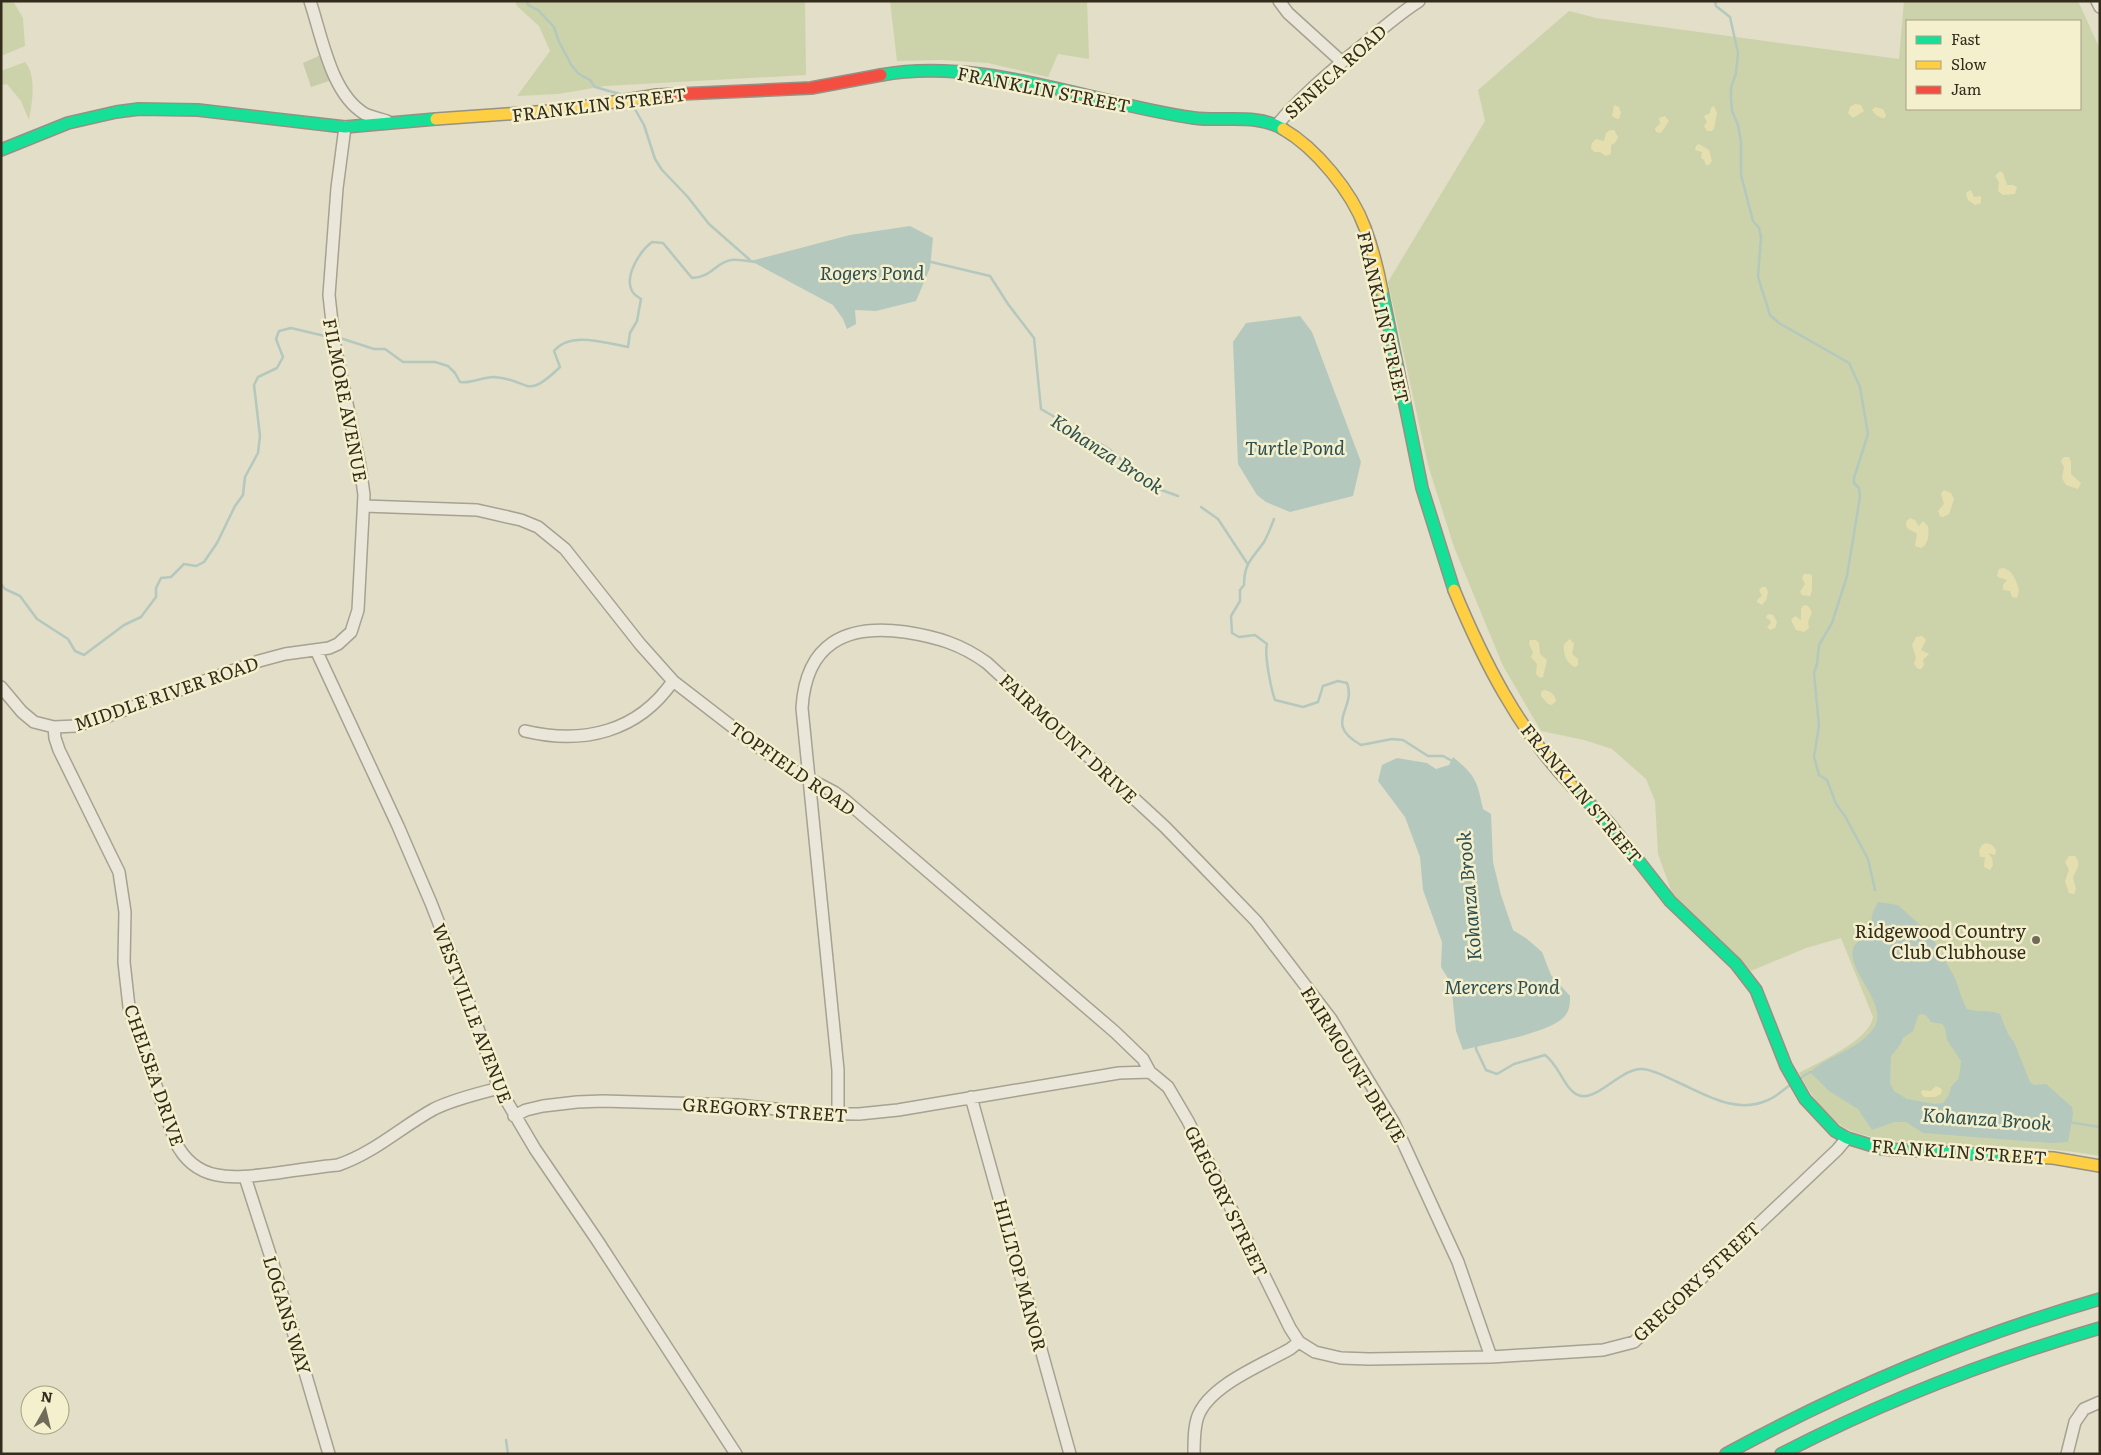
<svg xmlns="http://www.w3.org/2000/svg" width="2101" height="1455" viewBox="0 0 2101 1455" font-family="Literata,serif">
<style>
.green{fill:#ccd3aa;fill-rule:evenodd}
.sand{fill:#e5dfaf}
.cemetery{fill:#c8ccaa}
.water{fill:#b4c8be;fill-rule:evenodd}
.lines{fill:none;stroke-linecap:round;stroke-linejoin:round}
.stream{stroke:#b4c8be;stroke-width:2.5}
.street-casing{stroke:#a6a292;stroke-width:14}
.fast-casing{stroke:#969182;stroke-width:14}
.slow-casing{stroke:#969182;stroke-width:14}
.jam-casing{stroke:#969182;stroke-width:14}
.street{stroke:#eae7da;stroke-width:11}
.fast{stroke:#16e098;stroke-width:11}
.slow{stroke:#ffcf43;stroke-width:11}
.jam{stroke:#f24e42;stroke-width:11}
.poi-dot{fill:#706a58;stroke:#f4efcd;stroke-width:2}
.labels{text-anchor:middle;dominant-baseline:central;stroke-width:5;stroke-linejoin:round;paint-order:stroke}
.street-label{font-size:18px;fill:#332b1b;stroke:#f4efcd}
.poi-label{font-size:18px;fill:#332b1b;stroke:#f4efcd;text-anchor:end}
.water-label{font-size:19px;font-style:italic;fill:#2b4f53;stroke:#f4efcd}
</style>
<rect width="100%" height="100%" fill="#e2dec8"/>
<path class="green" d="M1 1H13L23 18 25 46 1 56Z
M515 1H805L806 75 605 86 558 94 517 96 550 51 539 26 517 6Z
M890 1H1087L1089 59 1058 54 1048 77 988 63 941 60 897 61Z
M1904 1H2078L2100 49V1156C2071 1151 2042 1148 2012 1147 1973 1144 1867 1147 1839 1124 1822 1111 1809 1092 1799 1073 1819 1062 1870 1040 1873 1017L1841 938 1806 948 1751 971 1672 893 1658 854 1655 801 1646 779 1612 749 1584 740 1541 731 1503 666 1454 547 1428 465 1388 282 1485 121 1478 90 1569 11 1596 18 1899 59ZM1907 21H2080V109H1907Z
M25 62C37 75 32 104 29 120L21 101 7 84 1 85V71Z"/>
<path class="sand" d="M1855 104 1861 105 1864 111 1853 118 1848 113 1850 107Z
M1614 105 1619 107 1621 113 1619 119H1617L1612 116Z
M1714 106 1717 113C1715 119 1716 127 1712 131H1707L1704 126 1707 122 1704 116 1710 113 1711 108Z
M1875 107 1883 109 1886 115 1885 118C1881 119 1874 114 1872 110Z
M1665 116 1669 121 1661 133 1656 132 1655 128 1660 124 1659 118Z
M1610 130H1614L1618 137 1615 143 1611 145V154L1606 156 1600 152H1594L1591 148 1592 143 1596 139 1604 141 1606 133Z
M1699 144 1709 150 1712 161 1709 165H1706L1704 160 1701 158 1702 152 1695 150 1696 146Z
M2000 171 2003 173 2007 185H2013L2017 187 2015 194 2003 195 1998 191 1999 182 1995 176Z
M1971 190 1974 197 1981 196V203L1975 205 1968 200 1966 194 1967 192Z
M2064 457H2069L2071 462V474L2081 483 2078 489 2066 485 2062 478 2064 467 2061 461Z
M1944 490 1951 493 1954 499 1949 514 1943 517 1940 516 1938 511 1944 504 1941 494Z
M1910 518 1915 520 1919 526 1923 521 1928 526C1929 534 1929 544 1921 548L1915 546 1917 534C1913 529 1906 532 1906 522Z
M2003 568C2013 570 2016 581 2019 590L2017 598 2012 597 2010 591 2003 590V585L2007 580 1998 577 1997 575 1999 569Z
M1804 574H1809L1812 575V590L1810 596 1802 595 1800 592 1805 584 1802 578Z
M1762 587H1766L1768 592 1766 600 1762 605 1757 602V600L1762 596 1759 590Z
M1804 605 1808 606 1812 612 1808 622 1809 628 1804 632 1796 630 1791 620 1795 616 1801 620V609Z
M1770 614 1773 615 1777 622 1775 628 1770 630 1767 627 1771 623 1770 620 1766 618 1767 615Z
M1922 636 1926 640 1921 650 1929 654 1923 660 1924 665 1921 669H1918L1914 664 1916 658 1912 645 1916 637Z
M1570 639 1574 644 1572 654 1578 659V665L1575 667C1566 663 1563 654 1564 644Z
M1530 640H1536L1539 643 1540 654 1547 660 1543 677 1540 678 1536 674 1537 664 1531 657 1533 652 1529 644Z
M1544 690C1551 691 1555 695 1556 701L1552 705 1548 704 1541 696V692Z
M1986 843 1992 845 1996 850 1995 855 1988 853 1992 858 1993 865 1990 870 1984 867 1985 857H1980L1979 851 1982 845Z
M2069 856H2075C2082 865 2076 869 2073 878L2076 889 2074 894 2069 893 2065 881 2069 870 2065 862Z
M1936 1086 1942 1089 1941 1094 1935 1097H1924L1921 1093 1922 1090 1931 1091Z"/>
<path class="cemetery" d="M332 50 341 77 311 87 303 63Z"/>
<path class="water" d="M910 226 933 238 930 268 916 301 876 311 855 310 856 324 847 329 843 319 833 305 751 261 850 235Z
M1300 316 1312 332 1361 462 1353 496 1290 512 1266 502 1257 495 1238 464 1233 342 1246 323Z
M1453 757C1476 776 1477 781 1483 809L1491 814 1493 862 1501 895 1513 930 1527 939 1542 952 1551 975 1570 996C1570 1004 1570 1010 1564 1017 1548 1034 1487 1043 1463 1050L1456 1031 1451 983 1441 967 1442 942 1423 890 1420 857 1405 817 1378 781 1382 765 1397 758 1427 763 1436 769 1449 765Z
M1878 902 1898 905 1930 934 1955 978 1963 1001 1967 1009C1979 1013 1988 1009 2000 1014L2008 1034 2014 1042 2030 1082 2034 1085 2046 1084 2072 1107 2073 1114 2068 1142 2051 1143 1923 1133 1906 1122H1894L1872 1130 1858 1109 1829 1091 1810 1072C1829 1055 1858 1050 1873 1029 1889 1009 1857 980 1853 959 1849 940 1866 941 1871 927 1872 924 1871 920 1872 916 1873 911 1876 906 1878 902ZM1921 1014 1926 1015 1931 1022 1942 1024 1945 1028 1947 1040 1961 1061 1959 1078 1951 1087 1949 1095 1943 1103 1935 1104 1907 1099 1894 1091 1890 1083 1891 1056 1900 1045 1903 1038 1913 1031 1918 1016Z"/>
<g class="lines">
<path class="stream" d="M527 1 528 5 538 10 554 27 559 42 572 66 579 74 590 80 595 87 620 94
M1715 1 1716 6 1730 17 1738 53 1736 73 1731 88V98L1732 111 1738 125 1741 142V175L1753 221 1759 228 1761 237 1758 277 1770 315 1779 323 1849 363 1860 387 1868 434 1854 478V483L1859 488 1860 497 1847 576 1832 623 1819 645 1817 664 1814 673 1819 726 1814 757 1819 775 1827 780 1836 804 1845 816 1868 859 1875 890
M632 104 644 125 655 159 662 170 687 196 709 224 750 260
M927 261 990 276 1008 304 1034 338 1041 409 1109 449 1153 487 1178 496
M337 337 374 349H385L403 362H435L448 366 455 373 460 382C471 384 482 377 494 377 530 379 524 402 560 367L554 351C570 331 605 343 628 347L630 333 637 321 641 299C638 297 634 295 632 291 624 276 640 251 652 242L663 243 692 278C711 278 716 262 731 260 738 259 748 261 755 262
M1201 507 1218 519 1247 563
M1274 519C1271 527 1268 535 1264 542 1252 559 1244 563 1244 585L1240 590V601L1231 616 1232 633 1239 637 1255 635 1267 644C1264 654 1271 689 1275 700L1303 707 1318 702 1323 686 1338 681 1347 683C1357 709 1322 723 1361 745L1392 739 1403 740 1428 756H1443L1454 762
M1 584 5 589 20 596 37 619 68 639 75 651 84 655 124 625 141 617 156 597V588L161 578 171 577 184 564 196 566 204 562 217 543 235 506 243 495 245 477 258 453 260 436 254 385 258 377 277 368 283 357 276 339 279 331 291 328 329 337
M1476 1043V1049L1486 1070 1497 1074 1514 1064 1545 1055C1559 1065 1565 1090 1578 1095 1597 1103 1621 1067 1643 1069 1653 1070 1665 1076 1675 1081 1705 1094 1735 1115 1768 1100 1776 1097 1783 1090 1790 1085
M1799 1079 1810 1072 1813 1073
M2068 1122 2100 1127
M506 1440 508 1454"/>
<defs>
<path id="street" d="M310 1C322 37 331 94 365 114 372 117 380 119 387 121
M1279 1 1288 13 1342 62
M2097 1 2100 7
M1277 125C1300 97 1330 72 1358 49 1378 32 1397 15 1419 1
M364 506 477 510 521 520 538 527 565 549 640 644 673 681 765 752 792 770 834 792 845 800 1115 1032 1143 1059 1150 1072
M316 650 398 826 431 903 458 972 499 1088 535 1149 597 1240 736 1454
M1 687 22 712 34 722 54 727 76 726 111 715 259 661 285 654 329 648 338 644 351 632 358 610 364 495 360 466 334 341 329 295 337 188 345 127
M54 727 55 738 59 750 119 872 125 912 124 962 129 1007 175 1141C196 1185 236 1178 277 1173 297 1170 318 1167 338 1165 374 1153 401 1127 434 1109 454 1099 477 1094 499 1088
M525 731C583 745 638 732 673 681
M971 1097 1070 1454
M838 1115V1070L802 708C806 643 846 624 905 632 937 637 961 644 987 663L1165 827 1199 862 1256 921 1331 1019 1394 1123 1458 1262 1491 1357
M514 1116 526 1110 543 1106 577 1102 603 1101 738 1105 813 1113 859 1114 898 1110 1119 1073 1150 1072 1168 1087 1188 1121 1290 1328 1299 1342 1315 1352 1341 1358 1369 1359 1491 1357 1603 1350 1634 1342 1837 1150 1847 1138
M245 1177 275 1270 329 1454
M1194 1454C1194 1441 1194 1427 1198 1416 1210 1385 1262 1365 1290 1349L1299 1342
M2067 1454 2075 1422 2084 1409 2100 1402"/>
<path id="fast" d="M881 75C983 56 1093 104 1194 118 1223 122 1257 113 1283 129
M1 150 68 123 116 112 139 109 198 110 345 127 436 119
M1382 291 1422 488 1454 590
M1572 786 1609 823 1670 901 1736 964 1756 990 1786 1066 1805 1099 1835 1131 1847 1138 1883 1149 2014 1156
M1726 1454C1847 1388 1968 1337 2100 1299
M1781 1454C1884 1401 1989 1360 2100 1328"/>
<path id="slow" d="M436 119 563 110 657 95
M1283 129C1316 148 1352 192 1365 228 1372 247 1378 270 1382 291
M1454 590C1483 660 1519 731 1572 786
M2014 1156 2053 1158 2100 1166"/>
<path id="jam" d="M657 95 811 88 881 75"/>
</defs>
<use href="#street" class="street-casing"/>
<use href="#fast" class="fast-casing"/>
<use href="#slow" class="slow-casing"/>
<use href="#jam" class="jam-casing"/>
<use href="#street" class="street"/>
<use href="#fast" class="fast"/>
<use href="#slow" class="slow"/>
<use href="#jam" class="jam"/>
</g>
<circle class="poi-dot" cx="2036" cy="940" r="5"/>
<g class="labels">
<g class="street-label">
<text transform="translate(1335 71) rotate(-42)">SENECA ROAD</text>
<text transform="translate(1044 89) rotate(11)">FRANKLIN STREET</text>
<text transform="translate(599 104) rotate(-7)">FRANKLIN STREET</text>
<text transform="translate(1384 317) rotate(77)">FRANKLIN STREET</text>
<text transform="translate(346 400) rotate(79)">FILMORE AVENUE</text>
<text transform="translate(166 693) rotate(-19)">MIDDLE RIVER ROAD</text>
<text transform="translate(1069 738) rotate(43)">FAIRMOUNT DRIVE</text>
<text transform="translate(793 768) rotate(35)">TOPFIELD ROAD</text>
<text transform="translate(1582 793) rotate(50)">FRANKLIN STREET</text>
<text transform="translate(473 1013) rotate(69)">WESTVILLE AVENUE</text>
<text transform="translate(1354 1064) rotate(58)">FAIRMOUNT DRIVE</text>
<text transform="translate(155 1075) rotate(71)">CHELSEA DRIVE</text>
<text transform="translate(765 1109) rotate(4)">GREGORY STREET</text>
<text transform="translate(1959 1151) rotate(4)">FRANKLIN STREET</text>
<text transform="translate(1227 1201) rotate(64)">GREGORY STREET</text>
<text transform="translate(1021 1275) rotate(75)">HILLTOP MANOR</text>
<text transform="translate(1696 1281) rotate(-43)">GREGORY STREET</text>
<text transform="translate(288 1315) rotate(73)">LOGANS WAY</text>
</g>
<g class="poi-label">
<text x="2026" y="930">Ridgewood Country<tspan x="2026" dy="21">Club Clubhouse</tspan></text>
</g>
<g class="water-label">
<text x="872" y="272">Rogers Pond</text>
<text x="1295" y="447">Turtle Pond</text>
<text transform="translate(1108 453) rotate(33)">Kohanza Brook</text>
<text transform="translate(1468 896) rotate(-95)">Kohanza Brook</text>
<text x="1502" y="986">Mercers Pond</text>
<text transform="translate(1987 1118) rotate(4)">Kohanza Brook</text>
</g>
</g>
<rect width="2101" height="1455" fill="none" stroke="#332b1b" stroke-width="5"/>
<rect x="1906" y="20" width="175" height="90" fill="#f4efcd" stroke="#a7a186"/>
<rect x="1916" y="36" width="25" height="8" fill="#16e098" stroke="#a7a186"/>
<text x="1951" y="45" font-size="15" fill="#332b1b">Fast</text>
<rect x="1916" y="61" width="25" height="8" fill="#ffcf43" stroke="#a7a186"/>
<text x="1951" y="70" font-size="15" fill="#332b1b">Slow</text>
<rect x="1916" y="86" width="25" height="8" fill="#f24e42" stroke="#a7a186"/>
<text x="1951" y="95" font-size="15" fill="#332b1b">Jam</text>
<g transform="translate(45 1410) rotate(8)"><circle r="24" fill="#f4efcd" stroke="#a7a186"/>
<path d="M0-4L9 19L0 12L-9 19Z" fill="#706a58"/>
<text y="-8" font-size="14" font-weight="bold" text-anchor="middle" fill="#332b1b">N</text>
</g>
</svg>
